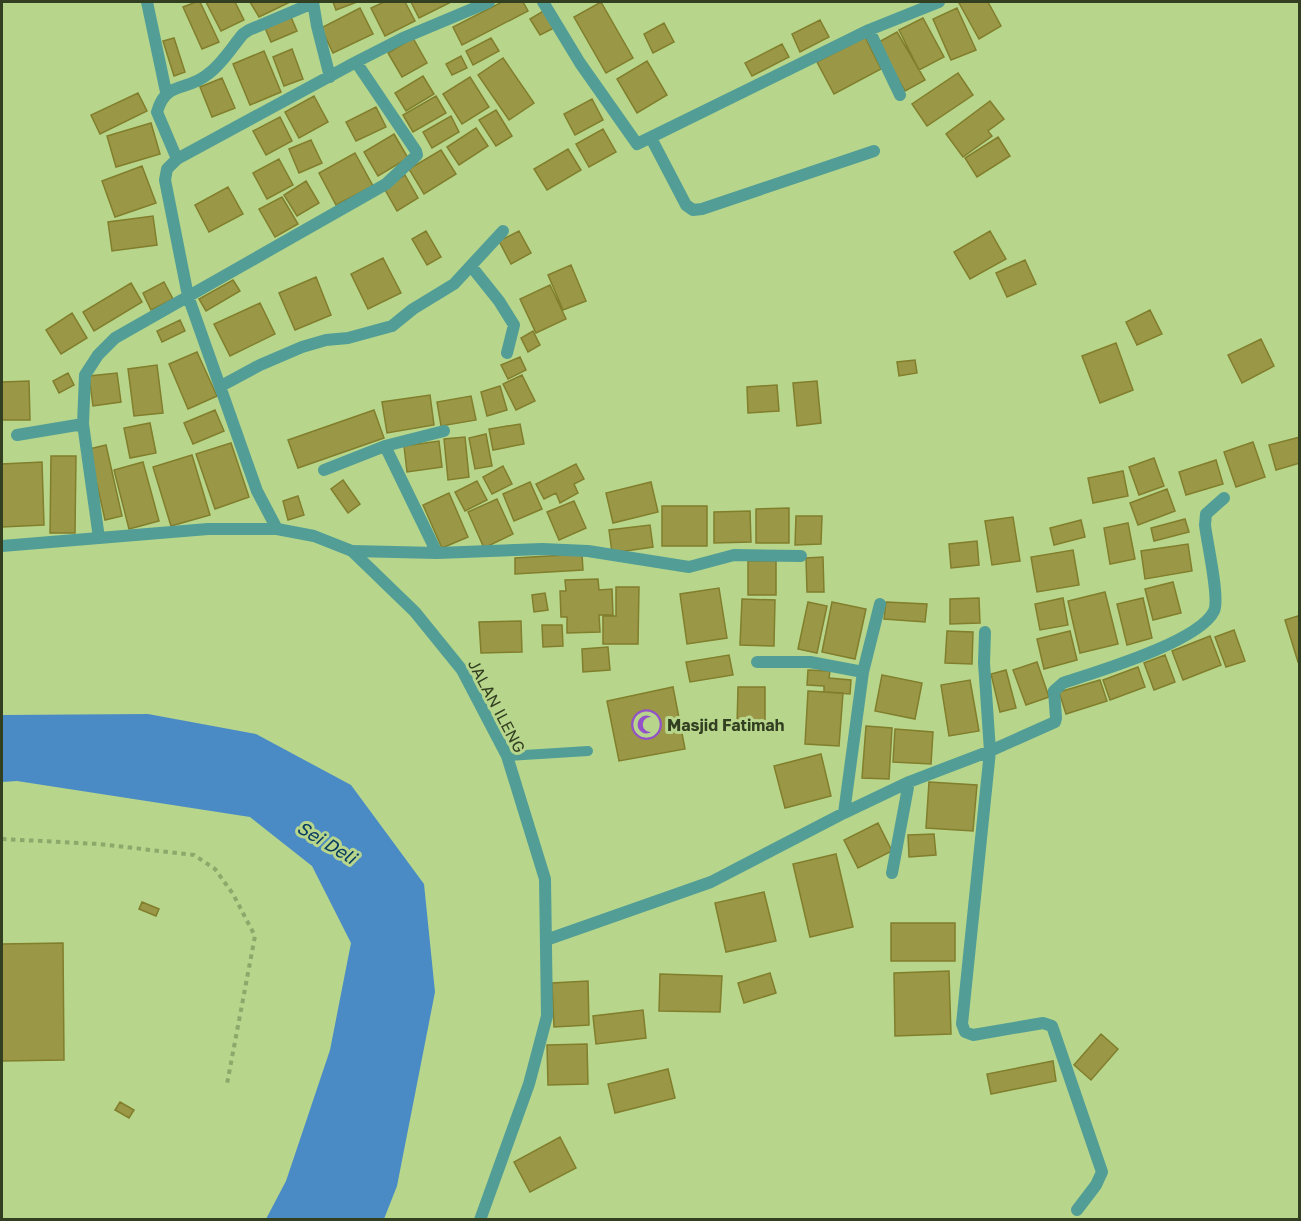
<svg xmlns="http://www.w3.org/2000/svg" width="1301" height="1221" viewBox="0 0 1301 1221" font-family="'Golos Text',sans-serif">
<style>
.water{fill:#4a8bc5}
.building{fill:#9a9747;stroke:#817e2c;stroke-width:1.5}
.lines{fill:none;stroke-linecap:round;stroke-linejoin:round}
.path{stroke:#8ea76b;stroke-width:4;stroke-dasharray:4.5 4.5;stroke-linecap:butt}
.service{stroke:#529e96;stroke-width:10}
.minor{stroke:#529e96;stroke-width:12}
.tertiary{stroke:#529e96;stroke-width:12}
.labels{text-anchor:middle;dominant-baseline:central;stroke-width:6;stroke-linejoin:round;paint-order:stroke}
.street-label{font-size:16px;fill:#333f21;stroke:#b7d68c}
.poi-label{font-size:16px;font-weight:bold;fill:#333f21;stroke:#b7d68c;text-anchor:start}
.water-label{font-size:18px;font-style:italic;fill:#083c62;stroke:#b7d68c}
</style>
<rect width="100%" height="100%" fill="#b7d68c"/>
<path class="water" d="M148 714 256 734 351 785 424 884 435 992 397 1186 384 1219H266L286 1181 330 1050 351 943 312 866 250 817 17 781 2 782V715Z"/>
<path class="building" d="M196 2H200L219 42 202 49 183 7Z
M206 2H235L244 20 221 31Z
M250 2H290L259 17Z
M333 2H357L336 10Z
M384 2H405L415 21 385 36 371 8Z
M411 2H451L419 18Z
M502 2H523L528 11 462 45 453 27Z
M601 2 633 58 606 73 574 17Z
M962 2H988L1001 26 979 39 959 3Z
M360 8 373 34 333 53 321 28Z
M957 8 976 50 951 60 933 19Z
M545 10 554 28 540 35 530 19Z
M291 17 297 31 271 42 265 28Z
M923 18 944 57 919 70 899 30Z
M820 20 829 37 800 52 792 34Z
M664 23 674 42 653 53 644 34Z
M897 32 925 80 905 91 877 43Z
M865 37 881 69 834 94 817 62Z
M174 38 185 72 174 76 163 41Z
M413 38 427 63 402 77 388 53Z
M491 38 499 51 473 65 466 51Z
M782 44 789 57 752 76 745 63Z
M292 49 303 79 284 86 273 57Z
M264 51 281 92 250 105 233 64Z
M461 56 467 68 452 75 446 64Z
M503 58 534 103 509 120 478 75Z
M647 61 667 95 637 113 617 79Z
M958 73 973 95 927 126 912 104Z
M423 76 434 94 406 111 395 93Z
M470 77 489 107 462 124 443 94Z
M222 78 235 108 212 117 200 87Z
M138 93 147 111 100 134 91 115Z
M314 96 328 122 299 138 285 112Z
M436 96 446 113 413 132 403 115Z
M592 99 603 120 575 135 564 114Z
M990 101 1004 119 988 131 992 136 963 157 946 134Z
M376 107 386 127 356 141 346 122Z
M496 110 512 136 496 146 479 120Z
M451 116 459 132 432 148 423 132Z
M280 117 292 141 266 155 253 131Z
M151 123 160 154 116 167 107 136Z
M476 128 488 146 459 165 447 147Z
M603 129 616 152 589 167 576 144Z
M394 134 408 158 378 176 364 152Z
M998 137 1010 156 977 177 965 158Z
M311 140 322 163 299 173 289 149Z
M568 149 581 170 547 190 534 169Z
M441 150 456 174 424 194 409 169Z
M355 153 373 186 336 205 319 173Z
M279 159 293 185 267 199 253 173Z
M142 166 156 203 115 217 102 181Z
M405 175 418 198 397 211 384 188Z
M306 181 319 203 297 216 284 195Z
M228 187 243 214 209 232 195 205Z
M282 197 298 224 275 237 259 209Z
M153 216 157 245 112 251 108 222Z
M426 231 441 257 427 265 412 239Z
M519 231 531 253 511 264 499 241Z
M990 231 1006 259 970 279 954 252Z
M383 258 401 293 368 309 351 274Z
M1025 260 1036 284 1007 297 996 273Z
M571 265 586 301 563 310 548 275Z
M316 277 331 315 295 330 279 293Z
M233 280 240 291 206 311 199 299Z
M164 282 173 299 151 310 143 293Z
M131 283 142 302 94 331 83 312Z
M550 285 566 319 536 333 520 299Z
M260 303 275 334 230 356 214 324Z
M1150 310 1162 334 1137 345 1126 322Z
M72 313 87 338 61 354 46 330Z
M180 320 185 331 162 342 157 331Z
M533 331 540 345 528 352 521 338Z
M1261 339 1274 366 1242 383 1228 355Z
M1116 343 1133 390 1100 403 1082 356Z
M197 352 217 396 188 409 169 364Z
M520 357 526 370 508 379 501 365Z
M915 360 917 373 899 376 897 362Z
M157 365 163 413 134 416 128 369Z
M68 373 74 385 59 393 53 381Z
M117 373 121 402 93 406 89 376Z
M522 375 535 401 516 410 503 384Z
M29 381 30 420H2V382Z
M817 381 821 423 797 426 793 383Z
M777 385 779 411 748 413 747 387Z
M500 386 507 410 487 416 481 392Z
M430 395 434 425 387 433 382 402Z
M471 396 476 420 441 426 437 402Z
M215 410 224 431 193 444 184 423Z
M374 410 384 438 298 468 288 440Z
M150 423 156 453 130 458 124 428Z
M520 424 524 444 493 450 489 429Z
M486 434 492 466 475 469 469 438Z
M465 437 469 477 448 480 444 439Z
M1300 437V463L1276 470 1269 445Z
M439 441 442 467 407 472 404 446Z
M1253 442 1265 477 1236 487 1224 452Z
M231 443 249 497 215 509 196 454Z
M106 445 122 516 105 520 89 449Z
M192 455 210 515 171 526 153 467Z
M51 456H76L75 533H50Z
M1154 458 1164 486 1139 495 1129 467Z
M1216 460 1223 484 1186 495 1179 472Z
M42 462 44 525 2 527V464Z
M143 462 159 521 129 529 114 470Z
M576 464 584 479 574 484 578 493 560 503 556 493 544 499 536 484Z
M503 466 512 484 492 494 483 477Z
M1123 471 1128 496 1093 503 1088 478Z
M343 480 360 504 348 513 331 489Z
M477 481 487 500 465 511 455 492Z
M530 482 542 509 514 521 503 494Z
M651 482 658 512 613 523 606 493Z
M1167 489 1175 511 1138 525 1130 503Z
M449 493 468 537 442 548 423 505Z
M298 496 304 515 288 520 283 501Z
M497 499 513 534 484 548 468 512Z
M574 501 586 528 559 540 547 512Z
M662 506H707V546H662Z
M789 508V543H756V509Z
M750 511 751 542 714 543V512Z
M796 516H822L821 544 795 545Z
M1013 517 1020 561 992 565 985 521Z
M1185 519 1189 532 1154 541 1151 528Z
M1081 520 1085 537 1054 545 1050 528Z
M1128 523 1135 559 1110 564 1104 528Z
M650 525 653 547 612 553 609 530Z
M977 541 979 565 951 568 949 544Z
M1188 544 1192 571 1145 579 1141 551Z
M1073 550 1079 585 1037 592 1031 557Z
M582 554 583 570 515 574V558Z
M823 557 824 592H807L806 558Z
M748 561H776V595H748Z
M598 579 599 590 612 589 613 615H599L600 632 567 633V617H561L560 591H566L565 580Z
M1173 582 1181 613 1153 620 1145 589Z
M616 587H639L638 644H603V616H616Z
M719 588 727 638 687 644 680 594Z
M1105 592 1118 644 1080 653 1068 601Z
M545 593 548 610 534 612 532 595Z
M979 598 980 623 950 624V599Z
M1063 598 1068 625 1040 630 1035 604Z
M1143 598 1152 638 1127 645 1117 604Z
M742 599 775 600 774 646 740 645Z
M808 602 827 606 817 653 798 649Z
M832 602 866 609 855 659 822 652Z
M886 602 927 604 925 622 884 619Z
M1298 616 1300 622V661L1298 662 1285 620Z
M521 621 522 652 481 653 479 622Z
M542 625H562L563 646 543 647Z
M1234 630 1245 661 1226 667 1215 637Z
M947 631 973 632 972 664 945 663Z
M1070 631 1077 660 1044 669 1037 639Z
M1210 636 1221 665 1183 680 1172 651Z
M608 647 610 670 583 672 582 649Z
M729 655 733 675 690 682 686 662Z
M1165 655 1175 682 1154 690 1144 663Z
M1037 662 1049 697 1026 705 1013 670Z
M1138 667 1145 687 1110 700 1103 680Z
M808 670 830 671 829 678 851 680 850 694 824 692V686L807 685Z
M1006 670 1016 708 1000 712 991 674Z
M882 675 922 683 915 719 875 711Z
M970 680 979 731 949 736 941 685Z
M1100 680 1107 701 1066 714 1059 692Z
M673 687 685 749 619 761 607 701Z
M738 687H765V726H737Z
M808 691 843 693 839 746 805 744Z
M866 726 892 728 889 779 862 778Z
M895 729 933 732 931 764 893 762Z
M821 754 831 796 785 808 774 766Z
M929 782 977 785 973 831 926 828Z
M878 823 892 851 858 868 844 840Z
M934 834 936 855 909 857 908 835Z
M836 854 853 927 810 937 793 864Z
M764 892 776 941 726 952 715 903Z
M142 902 159 909 156 916 139 909Z
M891 923H955V961H891Z
M63 943 64 1060 2 1061V944Z
M949 971 951 1034 895 1036 894 973Z
M770 973 776 993 744 1003 738 983Z
M660 974 722 976 720 1012 659 1011Z
M588 981 589 1025 554 1027 552 983Z
M643 1010 646 1038 596 1044 593 1016Z
M1101 1034 1118 1049 1091 1080 1074 1065Z
M587 1044 588 1084 548 1085 547 1045Z
M1053 1061 1056 1081 991 1094 987 1074Z
M668 1069 675 1098 615 1113 608 1084Z
M120 1102 134 1110 129 1118 115 1110Z
M560 1137 576 1168 530 1192 514 1162Z"/>
<g class="lines">
<path class="path" d="M2 839 99 844 194 855 215 869 233 894 255 936 227 1084"/>
<path class="service" d="M507 756 588 751"/>
<path class="minor" d="M147 2 166 92
M313 2 317 26 330 77
M543 2 580 63 637 144 869 30 939 2
M869 30 900 95
M651 138 686 205 693 210 702 209 874 151
M177 159 157 112C166 80 187 92 208 74 222 64 232 47 243 34L249 30 313 3
M471 266 499 301 514 325 507 353
M221 386 260 365 302 347 326 340 348 338 392 326 413 309 454 284 503 231
M83 424 85 375 98 355 115 338 386 184 417 155 416 151 356 62
M17 435 83 424 99 538
M385 446 437 553
M324 470 385 446 444 431
M277 529 257 491 188 296 165 180 167 169 177 159 356 62 403 38 489 2
M352 551 437 553 542 549 588 551 689 567 734 555 801 556
M985 632 984 663 990 751 1055 722 1056 718 1054 691 1063 683C1096 672 1199 642 1214 611 1220 598 1207 543 1205 525L1206 514 1224 498
M757 662H810L863 672 844 813
M863 672 880 604
M892 873 909 782
M546 940 711 882 844 813 909 782 990 751 962 1024 965 1032 973 1035 1043 1023 1052 1026 1102 1172 1096 1185 1077 1210"/>
<path class="tertiary" d="M2 546 208 529H277L314 536 352 551 415 612 462 670 507 756 545 879 547 1016 529 1084 480 1220"/>
</g>
<defs>
<symbol id="mosque-ring" viewBox="-11 -11 22 22"><circle r="9.5" fill="#b7d68c" stroke="#9352c8" stroke-width="1.5"/><path d="M3.5-4.9A6 6 0 1 0 3.5 4.9A5 5 0 1 1 3.5-4.9Z" fill="#9352c8"/></symbol>
</defs>
<g fill-rule="evenodd">
<use href="#mosque-ring" x="630" y="708" width="33" height="33"/>
</g>
<g class="labels">
<g class="street-label">
<text transform="translate(497 706) rotate(62)">JALAN ILENG</text>
</g>
<g class="poi-label">
<text x="667" y="725">Masjid Fatimah</text>
</g>
<g class="water-label">
<text transform="translate(327 842) rotate(31)">Sei Deli</text>
</g>
</g>
<rect width="1301" height="1221" fill="none" stroke="#333f21" stroke-width="6"/>
</svg>
